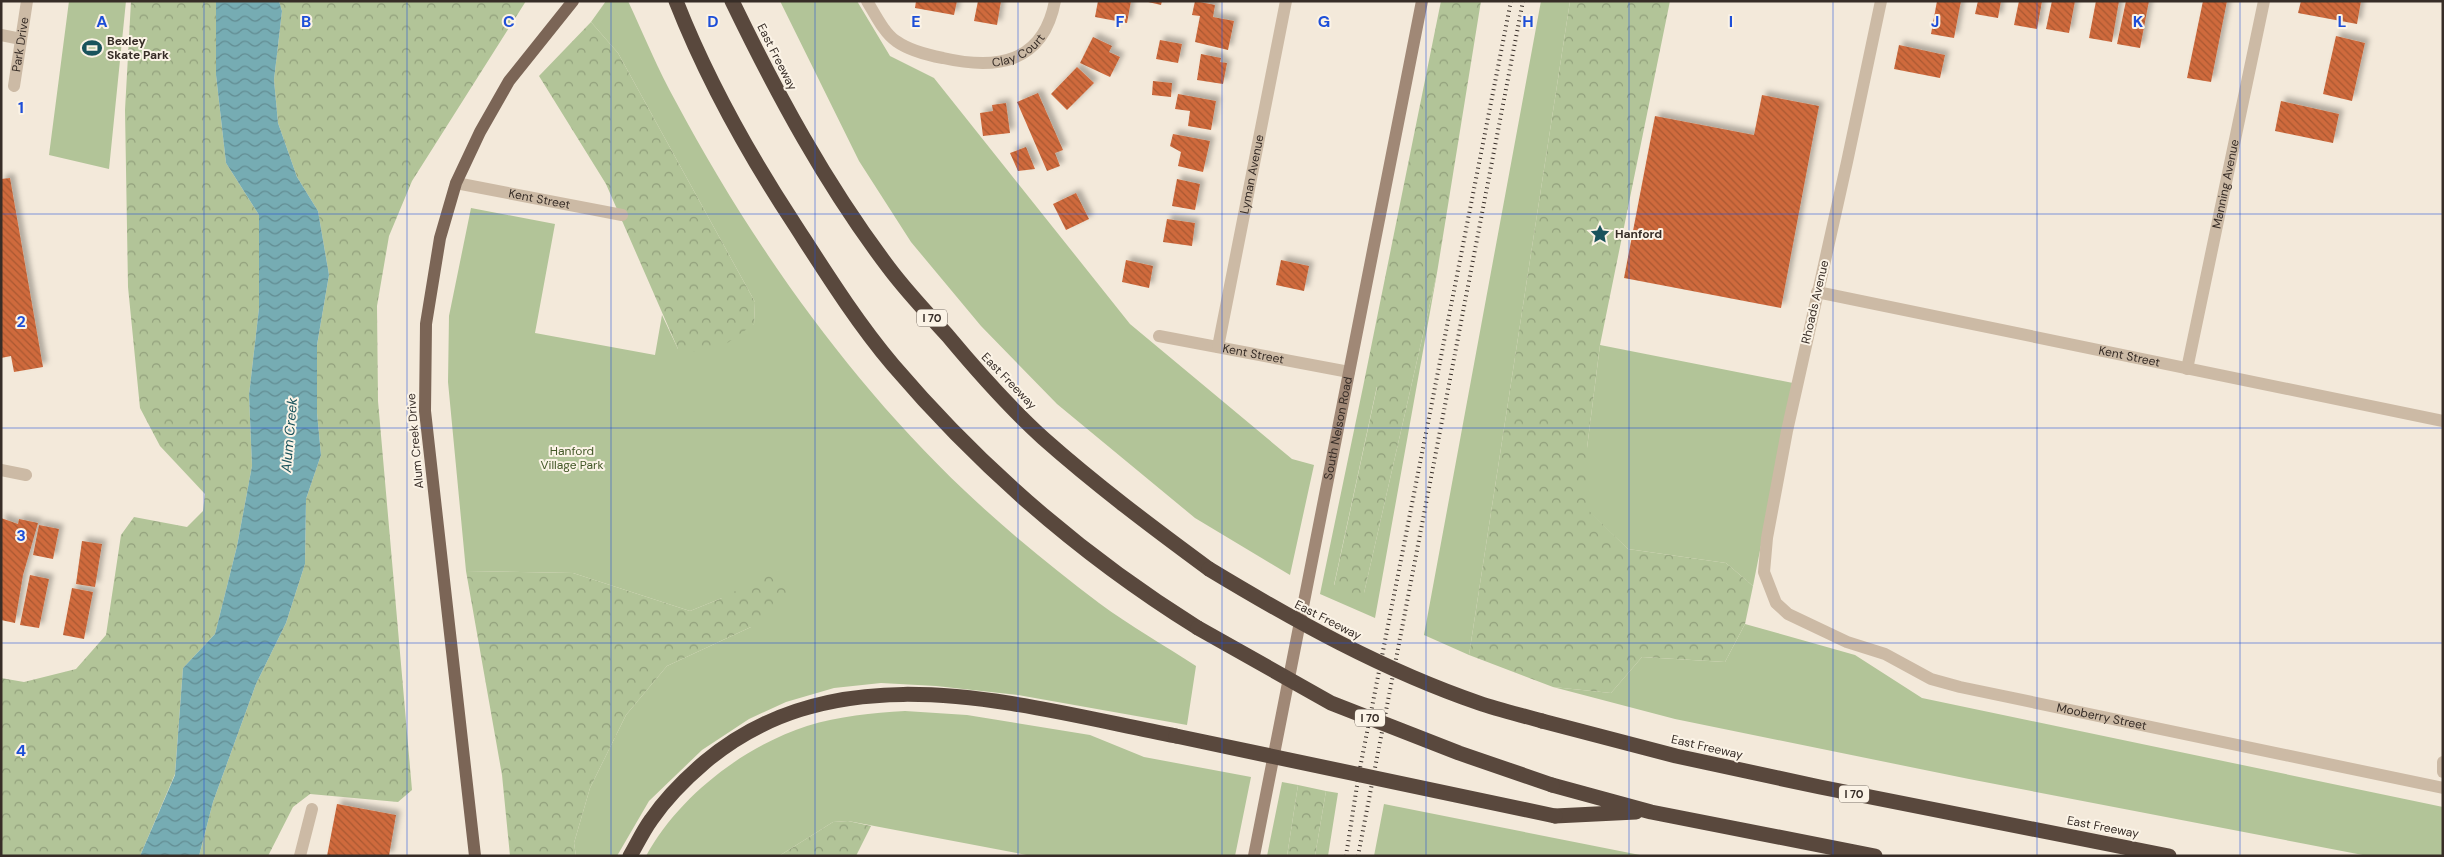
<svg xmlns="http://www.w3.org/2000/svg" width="2444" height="857" viewBox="0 0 2444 857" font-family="'DM Sans',sans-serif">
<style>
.green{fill:#b2c498}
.forest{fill:url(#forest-crowns)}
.water{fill:url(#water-waves)}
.building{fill:url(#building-back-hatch);filter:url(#shadow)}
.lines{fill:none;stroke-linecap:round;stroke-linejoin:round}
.street{stroke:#ccbaa5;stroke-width:12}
.secondary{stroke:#a08876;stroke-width:12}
.primary{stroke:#7b6556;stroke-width:12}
.highway{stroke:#59483d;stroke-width:15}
.rail{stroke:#372d27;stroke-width:4;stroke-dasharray:1 4;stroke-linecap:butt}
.highway-bridge{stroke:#59483d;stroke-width:15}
.grid{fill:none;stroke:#1d4ed8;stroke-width:1;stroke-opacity:0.55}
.labels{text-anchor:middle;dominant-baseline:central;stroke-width:4;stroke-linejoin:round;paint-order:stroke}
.shield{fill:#fbf3e6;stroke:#726860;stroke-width:1}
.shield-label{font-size:11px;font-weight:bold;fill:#372d27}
.poi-label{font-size:12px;font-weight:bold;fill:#372d27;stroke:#fbf3e6;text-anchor:start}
.street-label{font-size:12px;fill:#372d27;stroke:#fbf3e6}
.park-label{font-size:12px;fill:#435828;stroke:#fbf3e6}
.water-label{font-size:14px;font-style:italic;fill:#19535c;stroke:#fbf3e6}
.grid-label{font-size:16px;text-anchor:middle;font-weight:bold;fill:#1d4ed8;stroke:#fbf3e6;stroke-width:4;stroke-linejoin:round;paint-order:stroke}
</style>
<defs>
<pattern id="forest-crowns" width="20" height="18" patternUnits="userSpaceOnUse" patternTransform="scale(1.25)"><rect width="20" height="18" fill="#b2c498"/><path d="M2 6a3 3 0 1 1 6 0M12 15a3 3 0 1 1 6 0" fill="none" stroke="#92a07c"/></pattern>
<pattern id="water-waves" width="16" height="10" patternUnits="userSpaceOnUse" patternTransform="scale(1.25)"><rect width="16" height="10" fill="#76acb3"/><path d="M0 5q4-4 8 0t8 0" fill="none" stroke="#628c92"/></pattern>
<pattern id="building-back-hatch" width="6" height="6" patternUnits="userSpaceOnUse" patternTransform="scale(1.25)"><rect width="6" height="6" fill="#cf6a3c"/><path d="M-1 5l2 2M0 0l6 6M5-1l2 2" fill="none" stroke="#a95832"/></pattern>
<filter id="shadow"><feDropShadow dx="4.5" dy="-4.5" stdDeviation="2.5" flood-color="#0004"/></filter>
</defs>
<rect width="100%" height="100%" fill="#f3e9da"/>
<path class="green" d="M69 1H126L109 169 49 155Z
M606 1H628C644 35 658 70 676 102 752 244 848 380 965 491 1007 531 1053 568 1099 603 1130 626 1164 645 1196 666L1187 725 1018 695 936 686 881 683 834 688 786 702 749 719 702 750 649 801 617 856H576L574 843 590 788 626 715 667 666 751 627 722 598 690 611 573 573 466 571 448 382 449 316 471 208 555 224 535 333 655 355 662 315 678 349 754 324 755 302 618 53 591 22Z
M780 1H857L890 56 934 78 1130 324 1292 459 1314 465 1290 575 1195 518 1057 404 981 326 911 242 859 161Z
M1541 1H1570L1469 655 1424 635Z
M1437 273 1375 618 1320 594 1363 387 1377 386 1334 585 1364 593Z
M1600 345 1793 383 1753 586 1726 563 1628 549 1587 510V448Z
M1745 624 1855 655 1922 698 2443 807V856H2368L1969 779 1675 719 1553 687 1611 693 1642 657 1725 662Z
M905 711 967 715 1090 735 1144 757 1251 777 1235 856H1032L848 821 833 822 779 856H646C679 796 743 747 807 726 839 716 872 713 905 711Z
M1282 782 1298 785 1287 856H1267Z
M1326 791 1338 793 1328 856H1315Z
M1384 804 1645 856H1374Z"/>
<path class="forest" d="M131 1H216V75L226 163 259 215V308L249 395 252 466 237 546 215 634 183 668 175 774 140 856H1V678L24 682 76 669 106 635 121 535 134 517 187 527 203 511 205 494 160 446 140 408 128 287 125 110Z
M279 1H526L412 181 389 236 377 306 378 401 412 790 398 802 310 794 293 807 268 856H199L213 802 256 684 286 623 305 564 306 499 321 455 317 413V345L329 275 318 211 297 177 278 123 274 80 282 11Z
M1441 1H1481L1437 273 1364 593 1353 597 1334 586 1377 387H1363Z
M1570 1H1670L1600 345 1587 448 1588 510 1628 549 1726 563 1753 586 1745 624 1725 662 1642 657 1611 693 1553 687 1469 655Z
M591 22 618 53 755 302 754 324 712 354 678 349 606 184 539 76Z
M466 571 573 573 690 611 722 598 770 573 791 584 785 602 751 627 667 666 626 715 590 788 574 843 576 856H510L502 775Z
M1298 785 1326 791 1315 856H1287Z
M848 821 871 826 856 856H779L833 822Z"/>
<path class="water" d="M216 1H279L282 11 274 80 278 123 297 177 318 211 329 275 317 345V413L321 455 306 499 305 564 286 623 256 684 213 802 199 856H140L175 775 183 668 215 634 237 546 252 466 249 395 259 308V215L226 163 216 75Z"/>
<path class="building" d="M916 1H957L954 15 915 8Z
M978 1H1001L997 25 974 21Z
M1098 1H1131L1127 23 1095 17Z
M1144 1H1162L1161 5Z
M1195 1 1215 5 1213 17 1234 21 1228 50 1195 42 1200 16 1192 15Z
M1937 1H1961L1954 38 1931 34Z
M1978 1H2001L1998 18 1975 14Z
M2019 1H2042L2037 29 2014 25Z
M2052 1H2075L2069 33 2046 29Z
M2096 1H2119L2112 42 2089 38Z
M2126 1H2149L2140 48 2117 44Z
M2203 1H2227L2211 82 2187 78Z
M2301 1H2361L2357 24 2298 13Z
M2336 36 2365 43 2352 101 2323 94Z
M1093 37 1112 46 1109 52 1120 57 1110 77 1080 63Z
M1160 40 1182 44 1178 63 1156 59Z
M1899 45 1945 55 1940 78 1894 69Z
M1201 54 1221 58 1220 62 1227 63 1223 84 1197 80Z
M1077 67 1094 83 1067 110 1051 94Z
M1153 81 1172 83 1171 97 1152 95Z
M1038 93 1063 150 1055 153 1060 166 1047 171 1017 102Z
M1178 94 1216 101 1211 130 1188 126 1190 111 1175 109Z
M1762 95 1819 106 1781 308 1624 278 1655 116 1754 135Z
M2281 101 2339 114 2333 143 2275 131Z
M1006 103 1010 133 983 136 980 113 993 111 992 105Z
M1173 134 1210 141 1203 172 1178 166 1181 152 1170 146Z
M1026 147 1035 169 1018 171 1010 153Z
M10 178 43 367 14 372 11 356 1 358V179Z
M1177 179 1200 184 1195 210 1172 206Z
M1076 193 1089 219 1066 230 1053 204Z
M1167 219 1195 223 1192 246 1163 242Z
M1126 260 1153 266 1149 288 1122 282Z
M1281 260 1309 266 1304 291 1276 285Z
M1 518 18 524 19 519 38 523 23 575 15 623 1 620Z
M39 525 59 529 53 559 33 555Z
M82 541 102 544 95 587 76 584Z
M30 575 49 579 39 628 20 625Z
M72 588 93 592 84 639 63 635Z
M337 804 396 815 389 856H327Z"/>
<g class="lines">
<g class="street">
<path id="s1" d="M867 1C875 14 884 33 896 41 910 51 927 55 943 58 996 70 1043 64 1055 1"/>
<path id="s2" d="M1881 1 1847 162 1787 431 1767 538 1764 572 1776 603 1788 614 1847 642 1885 654 1931 679 1960 687 2443 788"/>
<path d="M1 35 21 39"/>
<path id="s3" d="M14 86 27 1"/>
<path id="s4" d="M456 183 622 215"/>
<path id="s5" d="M1817 292 2443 421"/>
<path id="s6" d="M1159 336 1349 372"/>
<path id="s7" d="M1218 347 1286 1"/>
<path id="s8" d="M2187 369 2264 1"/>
<path d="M1 470 26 475"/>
<path d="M2443 762V772"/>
<path d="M300 856 312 809"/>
</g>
<path class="secondary" id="s9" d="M1254 856 1422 1"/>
<path class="primary" d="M475 856 425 411 426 324 440 238 456 183 480 132 509 81 573 1"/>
<path class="highway" d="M676 1C707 80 749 155 795 225 826 273 856 321 893 365 980 467 1084 557 1198 628
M732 1C777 94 826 185 889 268 907 292 928 314 948 336 978 372 1009 407 1043 438 1096 485 1152 527 1209 569
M1542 721 1676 756 1820 787 2169 856
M1552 785 1651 812 1875 856
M1555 816 1636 812
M630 856C637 844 643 831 651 820 666 798 685 779 705 762 840 648 1021 706 1176 736"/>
<path class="rail" d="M1346 856 1359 773 1511 1
M1358 856 1523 1"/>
<path class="highway-bridge" d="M1209 569C1295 621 1383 670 1479 703 1499 710 1521 715 1542 721
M1198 628 1331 703 1459 753 1552 785
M1176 736 1555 816"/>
</g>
<path class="grid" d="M204 1V856M407 1V856M611 1V856M815 1V856M1018 1V856M1222 1V856M1426 1V856M1629 1V856M1833 1V856M2037 1V856M2240 1V856M1 214H2443M1 428H2443M1 643H2443"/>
<defs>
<symbol id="stadium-bare" viewBox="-9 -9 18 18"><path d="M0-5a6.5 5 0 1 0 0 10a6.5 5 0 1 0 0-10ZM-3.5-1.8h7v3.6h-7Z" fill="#19535c" stroke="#fbf3e6" stroke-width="2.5" paint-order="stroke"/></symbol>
<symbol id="sight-bare" viewBox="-9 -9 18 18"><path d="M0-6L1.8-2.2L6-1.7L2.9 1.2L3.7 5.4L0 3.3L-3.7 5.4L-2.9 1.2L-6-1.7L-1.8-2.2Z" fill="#19535c" stroke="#fbf3e6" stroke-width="2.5" paint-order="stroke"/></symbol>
</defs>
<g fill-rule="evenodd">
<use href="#stadium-bare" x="78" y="34" width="28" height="28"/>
<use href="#sight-bare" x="1586" y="220" width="28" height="28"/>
</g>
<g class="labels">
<g class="shield">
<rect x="917" y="309.5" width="30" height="17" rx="4"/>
<rect x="1355" y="709.5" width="30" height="17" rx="4"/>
<rect x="1839" y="785.5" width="30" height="17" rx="4"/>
</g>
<g class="shield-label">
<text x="932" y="318">I 70</text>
<text x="1370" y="718">I 70</text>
<text x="1854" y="794">I 70</text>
</g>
<g class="poi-label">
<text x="107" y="41">Bexley<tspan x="107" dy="14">Skate Park</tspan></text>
<text x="1615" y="234">Hanford</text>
</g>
<g class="street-label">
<text stroke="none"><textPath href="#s3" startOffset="42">Park Drive</textPath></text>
<text stroke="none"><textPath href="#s1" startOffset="179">Clay Court</textPath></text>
<text transform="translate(777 57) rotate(63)">East Freeway</text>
<text stroke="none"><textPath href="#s7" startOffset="176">Lyman Avenue</textPath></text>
<text stroke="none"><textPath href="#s8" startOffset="189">Manning Avenue</textPath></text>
<text stroke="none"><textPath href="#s4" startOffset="85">Kent Street</textPath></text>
<text transform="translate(1815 302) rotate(-77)">Rhoads Avenue</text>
<text stroke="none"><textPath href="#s6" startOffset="96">Kent Street</textPath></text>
<text stroke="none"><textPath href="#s5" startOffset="319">Kent Street</textPath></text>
<text transform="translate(1009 381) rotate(46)">East Freeway</text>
<text stroke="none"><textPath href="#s9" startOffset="436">South Nelson Road</textPath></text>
<text transform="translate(415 441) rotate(-95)">Alum Creek Drive</text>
<text transform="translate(1328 620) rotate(27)">East Freeway</text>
<text stroke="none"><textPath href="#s2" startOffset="965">Mooberry Street</textPath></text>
<text transform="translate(1707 747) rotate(13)">East Freeway</text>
<text transform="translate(2103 827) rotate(11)">East Freeway</text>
</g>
<g class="park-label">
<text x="572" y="451">Hanford<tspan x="572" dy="14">Village Park</tspan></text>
</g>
<g class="water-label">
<text transform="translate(289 435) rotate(-85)">Alum Creek</text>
</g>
</g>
<g class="grid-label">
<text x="102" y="27">A</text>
<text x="306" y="27">B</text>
<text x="509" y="27">C</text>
<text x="713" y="27">D</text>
<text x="916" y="27">E</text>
<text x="1120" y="27">F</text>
<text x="1324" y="27">G</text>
<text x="1528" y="27">H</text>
<text x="1731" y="27">I</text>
<text x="1935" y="27">J</text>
<text x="2138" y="27">K</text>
<text x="2342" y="27">L</text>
<text x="21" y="113">1</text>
<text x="21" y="327">2</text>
<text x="21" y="541">3</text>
<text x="21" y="756">4</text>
</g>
<rect width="2444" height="857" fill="none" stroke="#372d27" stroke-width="5"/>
</svg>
